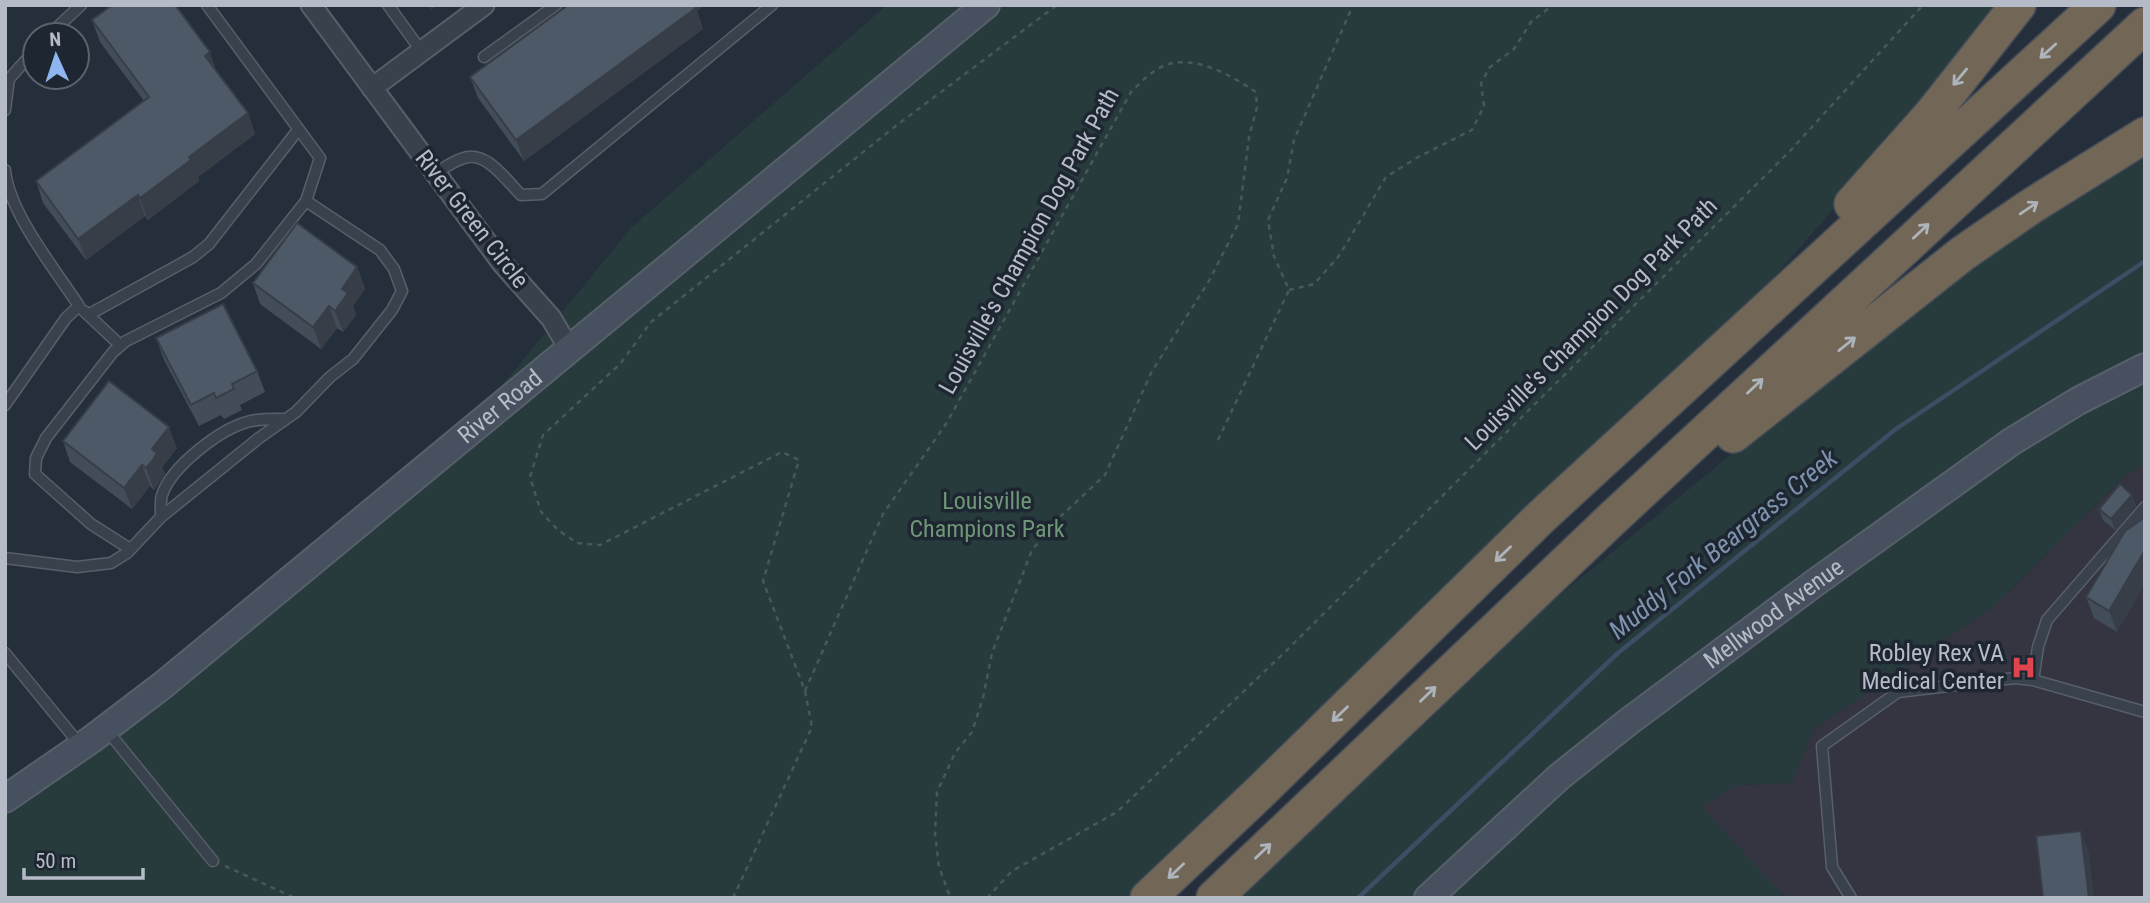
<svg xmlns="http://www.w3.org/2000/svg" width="2150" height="903" viewBox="0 0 2150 903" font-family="'Roboto Condensed',sans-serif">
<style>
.medical{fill:#353441}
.green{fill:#273b3d}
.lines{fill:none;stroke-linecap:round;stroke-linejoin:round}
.stream{stroke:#3c4d64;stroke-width:4.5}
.lane-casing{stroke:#575f6a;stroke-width:13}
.street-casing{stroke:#575f6a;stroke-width:23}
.secondary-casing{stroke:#575f6a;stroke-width:30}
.highway-casing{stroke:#444c57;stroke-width:38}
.path{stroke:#45585a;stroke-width:2.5;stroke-dasharray:5 5;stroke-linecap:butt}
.lane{stroke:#39414c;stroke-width:10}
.street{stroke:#39414c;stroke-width:19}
.secondary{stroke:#47505f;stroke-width:26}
.highway{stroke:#726757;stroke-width:35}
.wall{fill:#434d59}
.shaded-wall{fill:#373e48}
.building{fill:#4e5967;stroke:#373e48;stroke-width:2}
.oneway{stroke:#aeb4bc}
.labels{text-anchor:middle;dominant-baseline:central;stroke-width:7;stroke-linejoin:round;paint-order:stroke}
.street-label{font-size:24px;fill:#b5bcc7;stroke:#1e2631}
.park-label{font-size:24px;fill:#6e9777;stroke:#1e2631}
.poi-label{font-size:24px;fill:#b5bcc7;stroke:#1e2631;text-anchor:end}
.water-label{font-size:26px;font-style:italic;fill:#7e93ad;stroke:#1e2631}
</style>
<rect width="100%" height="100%" fill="#252f3c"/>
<path class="medical" d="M2145 464V898H1785L1702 807 1737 785 1792 783 1814 729 1994 606 2126 475Z"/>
<path class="green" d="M887 5H2013L1750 304 1144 898H5V807L416 490 632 227Z
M2145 146V464L2126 475 1994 606 1814 729 1792 783 1737 785 1702 807 1782 894 1779 898H1239L1440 709 1497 647 1982 248Z"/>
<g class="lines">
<path class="stream" d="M1358 898 1618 653 1896 429 2145 261"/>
<defs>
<path id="lane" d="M388 5 422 52
M49 35 81 5
M484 57 556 5
M5 110 9 79 35 50
M5 170C9 213 55 269 79 306L66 318 5 405
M436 173C444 168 452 162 461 159 485 148 506 180 521 195L542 194 772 5
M84 311 120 345
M88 315 193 257 209 244 298 130
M2145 507 2047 620 2038 647 2033 680 2145 712
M161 517C161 511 160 501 162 495 171 467 219 430 247 422 260 418 273 419 286 419
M130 549 91 524 35 474 36 458 46 438 113 352 126 341 221 293 256 264 306 201
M5 558 77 567 111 563 127 553 161 517 259 438 296 412 330 377 353 359 392 310 402 291 394 269 380 250 306 201 320 158 207 5
M5 653 81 746
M106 729 213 861
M1851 898 1832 867 1822 746 1898 692 2015 678 2033 680"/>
<path id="street" d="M311 5 502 263 551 318 570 350
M372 88 484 5"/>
<g id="secondary">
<path id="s1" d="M5 799 92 739 163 685 986 5"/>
<path id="s2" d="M1428 898 1559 777 1628 722 1816 582 2011 442 2078 401 2145 367"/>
</g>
<path id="highway" d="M1852 204 1932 114 2018 5
M1733 435 1962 254 2030 207 2145 135
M1148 898 1258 794 1541 517 2098 5
M1214 898 1615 516 2145 25"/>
</defs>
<use href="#lane" class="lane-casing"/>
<use href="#street" class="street-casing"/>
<use href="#secondary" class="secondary-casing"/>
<use href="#highway" class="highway-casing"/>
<path class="path" d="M1289 290 1314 284 1339 256 1386 177 1418 157 1472 130 1484 106 1481 84 1489 68 1514 49 1531 22 1553 5
M1218 440 1289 290 1274 256 1268 220 1287 178 1294 140 1353 5
M805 691 883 514 946 424 1131 92C1143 80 1156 66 1173 63 1202 58 1233 77 1256 92L1257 107 1249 137 1238 224 1209 281 1152 371 1105 475 1061 516 1032 550 992 653 983 698 972 732 955 753 937 792 935 833 939 867 949 894 954 898
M225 866 295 898
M733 898 812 727 805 691 763 581 799 460 782 452 600 545 577 543 558 530 541 512 530 477 543 435 620 364 651 322 897 125 1057 5
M987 898 1012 871 1117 812 1286 651 1790 151 1923 5"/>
<use href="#lane" class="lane"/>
<use href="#street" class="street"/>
<use href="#secondary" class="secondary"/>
<use href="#highway" class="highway"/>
</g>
<path class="wall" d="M697 11 703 29 524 161 478 98 470 77Z
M92 20 217 71 248 113 255 134 198 177 199 181 148 220 145 216 86 260 43 203 36 181 144 101 100 42Z
M357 267 365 289 353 306 356 315 343 332 337 328 321 349 260 304 253 283Z
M156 338 257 371 265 392 240 405 242 410 224 419 221 415 199 426 164 360Z
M63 441 177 448 162 467 165 474 154 490 150 486 132 509 70 462Z
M2132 495 2136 506 2115 530 2103 520 2099 509Z
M2145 517 2117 632 2094 618 2086 597Z"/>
<path class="shaded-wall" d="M430 5H437L431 10Z
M689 5H705L697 11 703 29 524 161 516 140Z
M210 52 217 73 205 56Z
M248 113 255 134 198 177 199 181 148 220 140 198 189 157Z
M138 195 145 216 86 260 78 239Z
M357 267 365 289 353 306 356 315 343 332 335 311 342 289Z
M329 306 337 328 321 349 313 327Z
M169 427 177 448 162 467 165 474 154 490 146 468 152 449Z
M142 465 150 486 132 509 124 488Z
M2132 495 2136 506 2115 530 2111 519Z
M2145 550V585L2117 632 2109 611Z
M2081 831 2089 852 2094 898H2089Z"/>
<path class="building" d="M112 5H175L210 52 205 56 248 113 189 157 191 160 140 198 138 195 78 239 36 181 149 97 92 20Z
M568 5H694L696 8 516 140 470 77Z
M297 223 357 267 342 289 348 293 335 311 329 306 313 327 253 283Z
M223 304 257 371 232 384 234 389 216 398 214 393 191 405 156 338Z
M109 381 169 427 152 449 157 453 153 460 146 468 142 465 124 488 63 441Z
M2120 484 2132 495 2111 519 2099 509Z
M2145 517V550L2109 611 2086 597 2125 531Z
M2081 831 2089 898H2043L2036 836Z"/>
<defs><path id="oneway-shaft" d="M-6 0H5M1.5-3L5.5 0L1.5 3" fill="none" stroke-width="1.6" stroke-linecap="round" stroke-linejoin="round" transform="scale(1.75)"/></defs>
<g class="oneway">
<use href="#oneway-shaft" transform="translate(2048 51) rotate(138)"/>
<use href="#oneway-shaft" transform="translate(1960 77) rotate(130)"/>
<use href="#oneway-shaft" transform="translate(2029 208) rotate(-34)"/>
<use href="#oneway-shaft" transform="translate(1921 231) rotate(-43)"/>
<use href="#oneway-shaft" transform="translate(1847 344) rotate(-39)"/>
<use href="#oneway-shaft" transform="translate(1755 386) rotate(-43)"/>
<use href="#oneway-shaft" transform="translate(1503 554) rotate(136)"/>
<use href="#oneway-shaft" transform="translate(1428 694) rotate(-44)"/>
<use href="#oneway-shaft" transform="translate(1340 714) rotate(136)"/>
<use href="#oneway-shaft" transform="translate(1263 851) rotate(-44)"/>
<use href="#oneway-shaft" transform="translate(1176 871) rotate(137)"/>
</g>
<defs>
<symbol id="hospital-bare" viewBox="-9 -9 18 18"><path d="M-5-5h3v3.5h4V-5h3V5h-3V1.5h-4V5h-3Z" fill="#e0444e" stroke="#1e2631" stroke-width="2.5" paint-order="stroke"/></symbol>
</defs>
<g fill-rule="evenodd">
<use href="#hospital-bare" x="2006" y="650" width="35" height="35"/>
</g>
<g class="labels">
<g class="street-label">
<text transform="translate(472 219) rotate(52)">River Green Circle</text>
<text transform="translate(1029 241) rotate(-61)">Louisville's Champion Dog Park Path</text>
<text transform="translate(1591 324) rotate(-45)">Louisville's Champion Dog Park Path</text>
<text stroke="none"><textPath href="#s1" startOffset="632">River Road</textPath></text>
<text stroke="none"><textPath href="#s2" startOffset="448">Mellwood Avenue</textPath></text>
</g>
<g class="park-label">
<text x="987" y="501">Louisville<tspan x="987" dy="28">Champions Park</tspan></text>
</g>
<g class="poi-label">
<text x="2004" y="653">Robley Rex VA<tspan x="2004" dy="28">Medical Center</tspan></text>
</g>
<g class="water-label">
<text transform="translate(1723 544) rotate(-39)">Muddy Fork Beargrass Creek</text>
</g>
</g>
<rect width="2150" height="903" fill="none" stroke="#b5bcc7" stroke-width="14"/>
<g transform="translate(56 56) rotate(357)"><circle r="33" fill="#1e2631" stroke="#5a626d" stroke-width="2"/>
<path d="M0-5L12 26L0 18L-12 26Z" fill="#90b6f1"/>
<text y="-10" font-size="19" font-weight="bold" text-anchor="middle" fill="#b5bcc7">N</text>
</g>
<path d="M24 868v10h119v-10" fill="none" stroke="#b5bcc7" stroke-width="3.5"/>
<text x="35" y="868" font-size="21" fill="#b5bcc7" stroke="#1e2631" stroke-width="5" paint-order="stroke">50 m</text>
</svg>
